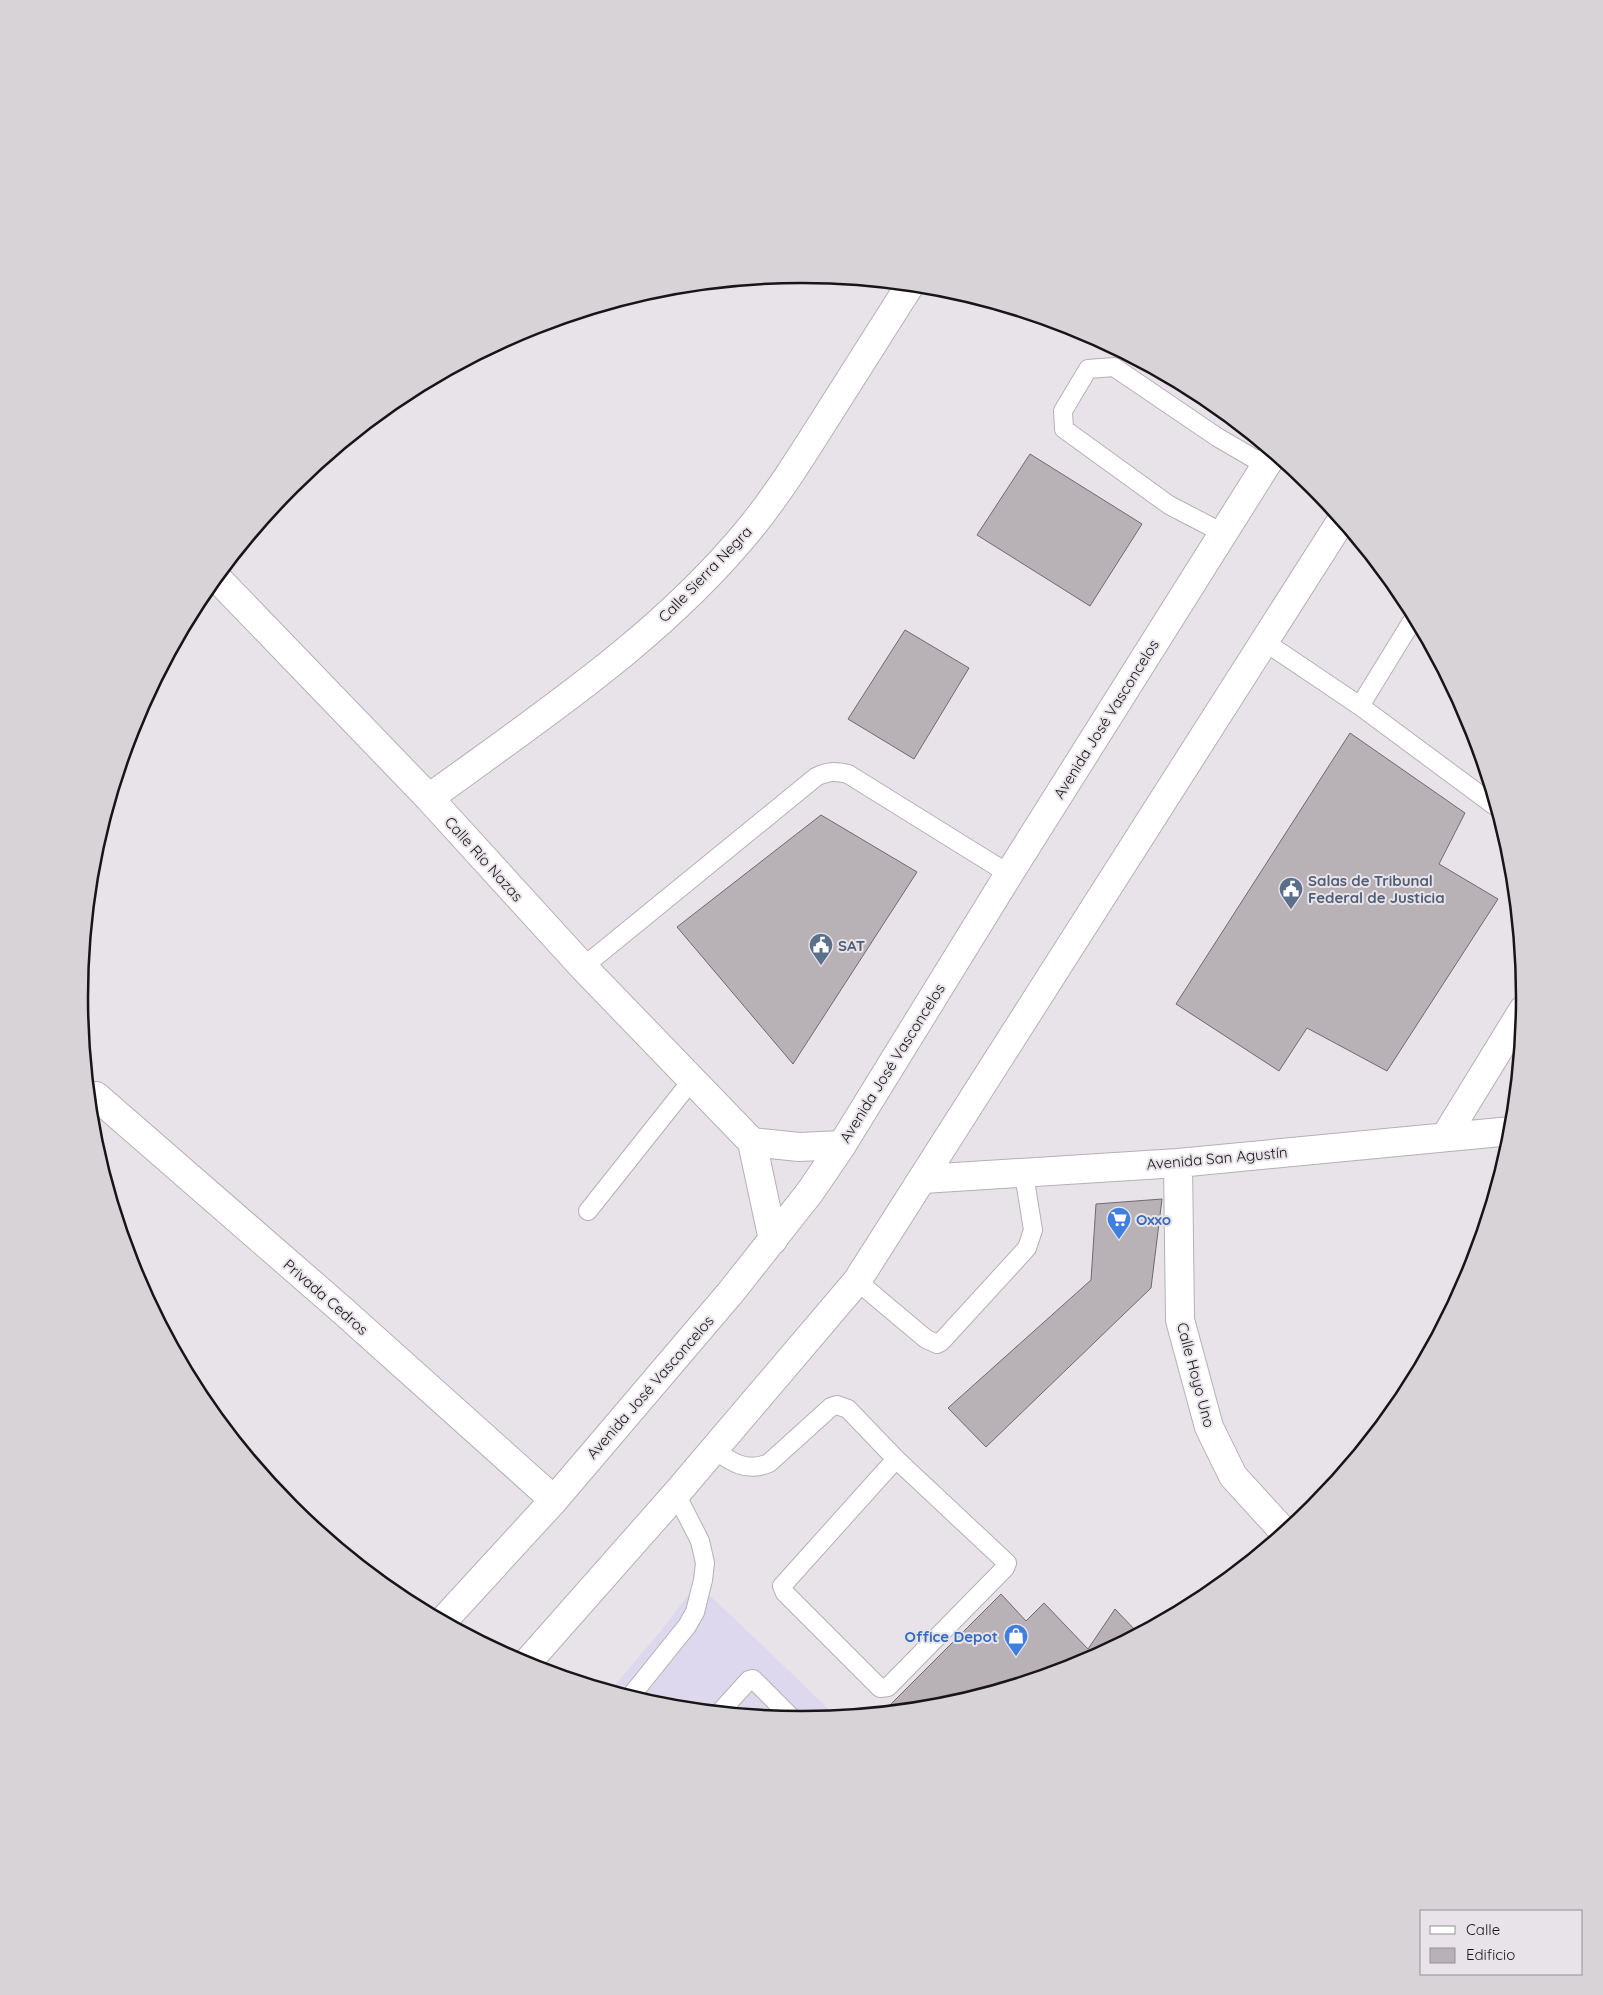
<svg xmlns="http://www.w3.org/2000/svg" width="1603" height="1995" viewBox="0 0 1603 1995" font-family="Quicksand,sans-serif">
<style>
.commercial{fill:#ddd8ed}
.building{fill:#b8b2b7;stroke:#6e6a6e}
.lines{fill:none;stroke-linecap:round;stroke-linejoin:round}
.lane-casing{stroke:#b5b0b4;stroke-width:20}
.street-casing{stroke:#b5b0b4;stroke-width:30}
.secondary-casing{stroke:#b5b0b4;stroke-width:30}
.lane{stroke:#fff;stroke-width:18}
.street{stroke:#fff;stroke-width:28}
.secondary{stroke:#fff;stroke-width:28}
.labels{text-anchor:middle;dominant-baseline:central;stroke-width:4;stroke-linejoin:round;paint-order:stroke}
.street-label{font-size:15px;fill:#171517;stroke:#e8e3e8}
.service-label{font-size:15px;font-weight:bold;fill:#4e5e75;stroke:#e8e3e8;text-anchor:start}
.shop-label{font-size:15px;font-weight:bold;fill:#366cbe;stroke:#e8e3e8;text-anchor:start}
.rim{fill:none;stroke:#171517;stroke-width:2.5}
</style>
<rect width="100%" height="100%" fill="#e8e3e8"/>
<path class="commercial" d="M697 1584 740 1624 837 1717 801 1720 660 1706 610 1691 659 1633Z"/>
<path class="building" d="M1030 454 1142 524 1090 606 977 535Z
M905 630 969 668 914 759 848 719Z
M1350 733 1465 813 1439 864 1498 899 1387 1071 1307 1028 1279 1071 1176 1004Z
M821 815 917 872 793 1064 677 927Z
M1162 1199 1151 1288 986 1447 948 1408 1091 1280 1096 1204Z
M1001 1594 1026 1621 1044 1603 1088 1649 1115 1609 1138 1633 1078 1665 942 1706 883 1712Z"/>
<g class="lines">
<defs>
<path id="lane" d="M1223 533 1169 505 1064 429 1063 411 1088 369 1114 367 1217 437 1265 465
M1414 618 1360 706 1495 806
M1265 642 1360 706
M583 967 816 777C828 771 835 771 848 774L1009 874
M588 1211 692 1080
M857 1281 926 1339 937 1344 941 1342 1027 1248 1033 1230 1024 1174
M713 1449C731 1462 747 1473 769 1463L831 1407 837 1405 848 1409 896 1459
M896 1459 1007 1563 1005 1568 888 1687 880 1688 785 1593 782 1586Z
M630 1697 687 1626 695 1612 703 1580 705 1563 700 1541 676 1494
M720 1712 749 1680 753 1679 794 1720"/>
<path id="street" d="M216 577 429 798 583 967 752 1142 773 1240
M429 798C543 715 663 636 752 526 780 491 803 454 827 416 854 373 882 329 910 285
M96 1096 342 1310 554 1500
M1445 1137 1523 1010
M752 1142 799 1147 842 1145
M1178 1163 1180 1320 1209 1427 1233 1476 1284 1532
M923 1179 1178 1163 1511 1131"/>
<path id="secondary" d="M443 1621 554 1500 731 1292 810 1192 842 1145 1009 874 1273 454
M525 1665 676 1494 857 1281 1341 521"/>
</defs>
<use href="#lane" class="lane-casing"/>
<use href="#street" class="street-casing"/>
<use href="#secondary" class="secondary-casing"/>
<use href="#lane" class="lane"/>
<use href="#street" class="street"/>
<use href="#secondary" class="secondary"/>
</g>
<defs>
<symbol id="civic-pin" viewBox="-11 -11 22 30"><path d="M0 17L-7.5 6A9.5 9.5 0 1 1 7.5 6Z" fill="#5c6f8a" stroke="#e8e3e8"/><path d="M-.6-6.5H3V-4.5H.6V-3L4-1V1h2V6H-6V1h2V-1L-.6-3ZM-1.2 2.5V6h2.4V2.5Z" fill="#fff"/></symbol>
<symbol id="supermarket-pin" viewBox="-11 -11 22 30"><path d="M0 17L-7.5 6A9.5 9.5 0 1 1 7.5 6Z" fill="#3f7fe0" stroke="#e8e3e8"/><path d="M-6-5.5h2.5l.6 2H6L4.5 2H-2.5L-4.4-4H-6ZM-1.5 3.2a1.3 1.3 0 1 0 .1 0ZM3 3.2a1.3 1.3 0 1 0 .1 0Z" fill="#fff"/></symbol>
<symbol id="shop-pin" viewBox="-11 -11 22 30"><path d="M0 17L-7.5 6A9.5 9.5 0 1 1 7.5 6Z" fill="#3f7fe0" stroke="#e8e3e8"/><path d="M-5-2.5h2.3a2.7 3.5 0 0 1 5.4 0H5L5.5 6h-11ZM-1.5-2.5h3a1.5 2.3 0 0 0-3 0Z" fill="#fff"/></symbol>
</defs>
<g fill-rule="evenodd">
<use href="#civic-pin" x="1277" y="875" width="28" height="38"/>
<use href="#civic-pin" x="807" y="931" width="28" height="38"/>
<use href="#supermarket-pin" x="1105" y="1205" width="28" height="38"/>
<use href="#shop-pin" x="1002" y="1622" width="28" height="38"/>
</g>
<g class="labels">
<g class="street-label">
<text transform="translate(705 574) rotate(-46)">Calle Sierra Negra</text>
<text transform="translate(1106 719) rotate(-58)">Avenida José Vasconcelos</text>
<text transform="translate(484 859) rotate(48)">Calle Río Nazas</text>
<text transform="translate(892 1063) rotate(-58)">Avenida José Vasconcelos</text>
<text transform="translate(1217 1158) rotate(-5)">Avenida San Agustín</text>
<text transform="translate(326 1297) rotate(41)">Privada Cedros</text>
<text transform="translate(1196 1375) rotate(75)">Calle Hoyo Uno</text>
<text transform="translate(650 1387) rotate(-49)">Avenida José Vasconcelos</text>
</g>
<g class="service-label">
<text x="1308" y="880">Salas de Tribunal<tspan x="1308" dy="17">Federal de Justicia</tspan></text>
<text x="838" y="945">SAT</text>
</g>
<g class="shop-label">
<text x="1136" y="1219">Oxxo</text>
<text x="998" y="1636" text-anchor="end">Office Depot</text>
</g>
</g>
<path d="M0 0H1603V1995H0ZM88 997a714 714 0 1 1 1428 0a714 714 0 1 1-1428 0Z" fill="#d7d3d7" fill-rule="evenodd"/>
<path class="rim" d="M88 997a714 714 0 1 1 1428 0a714 714 0 1 1-1428 0Z"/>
<rect x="1420" y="1910" width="162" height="65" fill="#e8e3e8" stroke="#949194"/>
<rect x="1430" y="1926" width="25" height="8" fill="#ffffff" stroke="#949194"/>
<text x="1466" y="1935" font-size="15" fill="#171517">Calle</text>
<rect x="1430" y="1948" width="25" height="15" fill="#b8b2b7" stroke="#949194"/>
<text x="1466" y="1960" font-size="15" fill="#171517">Edificio</text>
</svg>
